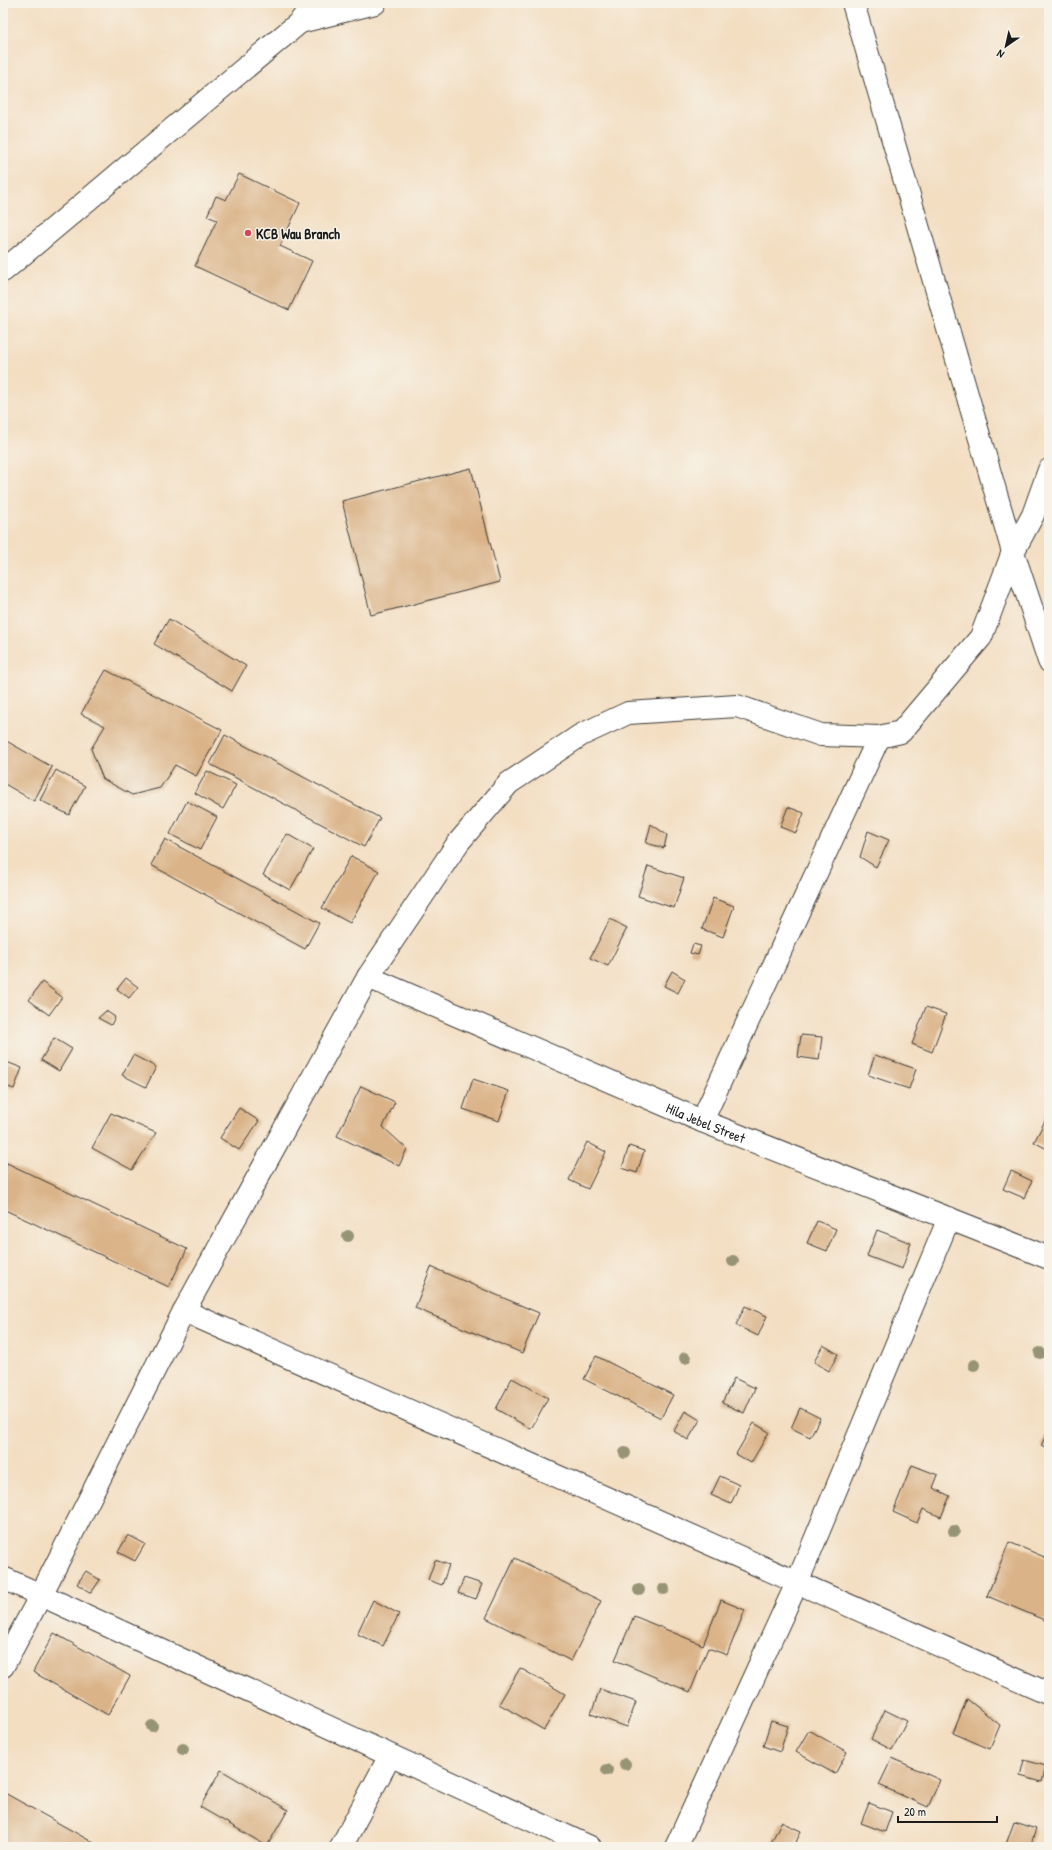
<svg xmlns="http://www.w3.org/2000/svg" width="1052" height="1850" viewBox="0 0 1052 1850" font-family="'Patrick Hand',sans-serif">
<style>
.building{fill:#dab388}
.lines{fill:none;stroke-linecap:round;stroke-linejoin:round}
.minor-casing{stroke:#3c3935;stroke-width:24}
.tertiary-casing{stroke:#3c3935;stroke-width:24}
.secondary-casing{stroke:#3c3935;stroke-width:24}
.minor{stroke:#fff;stroke-width:22}
.tertiary{stroke:#fff;stroke-width:22}
.secondary{stroke:#fff;stroke-width:22}
.tree{fill:#979476}
.poi-dot{fill:#d1495b;stroke:#f7f3e8;stroke-width:1.5}
.labels{text-anchor:middle;dominant-baseline:central;stroke-width:3;stroke-linejoin:round;paint-order:stroke}
.poi-label{font-size:14px;font-weight:bold;fill:#1c1c1c;stroke:#f7f3e8;text-anchor:start}
.street-label{font-size:14px;fill:#1c1c1c;stroke:#f7f3e8}
</style>
<rect width="100%" height="100%" fill="#f7f3e8"/>
<filter id="ink" filterUnits="userSpaceOnUse"><feTurbulence type="fractalNoise" baseFrequency=".025" numOctaves="2"/><feDisplacementMap in="SourceGraphic" scale="8" xChannelSelector="R" yChannelSelector="G"/><feConvolveMatrix kernelMatrix="1 2 1 2 8 2 1 2 1" color-interpolation-filters="sRGB"/></filter>
<filter id="wash" filterUnits="userSpaceOnUse"><feTurbulence type="fractalNoise" baseFrequency=".012" numOctaves="4" result="noise"/><feDisplacementMap in="SourceGraphic" scale="16" xChannelSelector="R" yChannelSelector="G"/><feGaussianBlur stdDeviation="0.9" result="paint"/><feColorMatrix in="noise" values="0 0 0 0 0 0 0 0 0 0 0 0 0 0 0 0 0 1.4 0 .05"/><feComposite in="paint" operator="in"/></filter>
<g filter="url(#wash)">
<rect width="100%" height="100%" fill="#f3dec2"/>
<g id="blocks">
<path class="building" d="M239 174 300 203 280 246 312 261 289 310 195 266 217 220 207 216 216 196 226 200Z
M471 468 500 582 371 615 342 501Z
M169 619 246 666 232 691 154 644Z
M106 670 222 730 196 776 175 765 160 788 132 795 103 779 91 749 105 726 81 714Z
M225 735 380 818 364 847 210 764Z
M3 739 52 767 34 801 3 783Z
M56 770 85 786 69 815 40 800Z
M207 771 236 785 223 809 195 793Z
M187 801 217 817 200 850 170 834Z
M788 807 804 813 796 833 780 827Z
M651 824 667 835 664 848 646 843Z
M868 831 889 840 876 867 860 857Z
M287 834 313 849 290 890 263 875Z
M165 839 319 923 305 949 151 865Z
M351 856 379 871 350 923 322 908Z
M648 866 684 878 674 908 638 896Z
M713 898 734 906 723 937 702 929Z
M610 919 627 928 608 966 590 958Z
M693 944 701 946 698 955 690 953Z
M672 971 685 979 678 993 664 986Z
M126 978 138 987 129 998 117 989Z
M42 982 62 997 49 1015 29 1000Z
M926 1007 946 1014 932 1052 912 1044Z
M106 1011 115 1017 111 1025 98 1018Z
M801 1035 822 1037 819 1060 798 1057Z
M54 1038 72 1049 59 1071 41 1060Z
M133 1055 156 1067 146 1087 122 1075Z
M875 1055 916 1069 909 1089 868 1075Z
M4 1061 22 1068 14 1089 3 1085Z
M473 1079 509 1091 499 1121 463 1109Z
M361 1086 395 1102 383 1127 407 1149 399 1166 337 1136Z
M239 1108 259 1121 239 1150 220 1138Z
M111 1113 156 1133 132 1170 92 1148Z
M1047 1117 1049 1119V1150L1034 1142Z
M587 1142 606 1152 588 1189 569 1180Z
M629 1146 644 1151 637 1173 622 1168Z
M7 1163 187 1249 169 1287 3 1209V1172Z
M1011 1171 1032 1181 1024 1198 1003 1189Z
M817 1221 836 1229 827 1251 807 1243Z
M877 1230 911 1243 902 1269 867 1256Z
M431 1267 539 1313 522 1353 415 1308Z
M745 1306 767 1316 758 1336 736 1325Z
M823 1345 838 1354 829 1371 814 1362Z
M596 1356 673 1395 661 1418 584 1379Z
M512 1378 548 1398 531 1429 496 1409Z
M734 1378 755 1388 744 1413 722 1403Z
M800 1408 820 1418 810 1437 791 1428Z
M685 1411 700 1420 688 1440 674 1431Z
M754 1423 769 1432 751 1463 736 1454Z
M1049 1428V1450L1041 1446Z
M912 1465 938 1475 933 1488 950 1496 941 1517 923 1509 917 1523 893 1512Z
M720 1476 739 1485 731 1504 711 1495Z
M128 1535 145 1544 135 1561 118 1552Z
M1009 1542 1049 1559V1622L987 1596Z
M515 1558 601 1601 571 1661 486 1618Z
M435 1560 449 1565 442 1585 428 1580Z
M86 1571 100 1580 91 1593 77 1584Z
M464 1578 482 1584 476 1599 458 1593Z
M373 1600 399 1614 383 1646 357 1634Z
M721 1600 745 1610 727 1655 708 1648 690 1692 615 1660 634 1616 703 1645Z
M54 1633 130 1676 108 1715 33 1672Z
M520 1668 565 1694 544 1730 499 1704Z
M600 1689 636 1702 627 1727 591 1714Z
M967 1699 1000 1725 990 1749 953 1733Z
M885 1710 907 1721 892 1750 871 1739Z
M771 1721 788 1726 780 1752 763 1746Z
M809 1730 847 1752 835 1774 796 1752Z
M892 1758 940 1780 928 1807 879 1785Z
M1024 1760 1046 1766 1042 1782 1020 1776Z
M221 1770 288 1810 267 1846 200 1807Z
M3 1792 101 1847H3Z
M869 1803 892 1812 885 1832 861 1823Z
M781 1822 801 1831 794 1847H781L771 1843Z
M1014 1822 1036 1829 1030 1847H1005Z"/>
</g>
</g>
<g filter="url(#ink)">
<use href="#blocks" fill-opacity="0" stroke="#3c3935" stroke-width="1"/>
<g class="lines">
<defs>
<g id="minor">
<path d="M853 3 1013 552 1049 661"/>
<path d="M300 22 375 3"/>
<path d="M3 271 300 22 313 3"/>
<path id="s1" d="M368 977 702 1121 1049 1258"/>
<path d="M702 1121 879 737"/>
<path d="M184 1311 1049 1694"/>
<path d="M41 1595 590 1847"/>
<path d="M341 1847 390 1756"/>
<path d="M676 1847 797 1583 949 1218"/>
</g>
<path id="tertiary" d="M3 1578 41 1595"/>
<path id="secondary" d="M3 1666 41 1595 184 1311 368 977 458 843 509 783 581 735 628 713 737 706 821 735 879 737 901 732 981 637 1013 552 1033 515 1049 470"/>
</defs>
<use href="#minor" class="minor-casing"/>
<use href="#tertiary" class="tertiary-casing"/>
<use href="#secondary" class="secondary-casing"/>
<use href="#minor" class="minor"/>
<use href="#tertiary" class="tertiary"/>
<use href="#secondary" class="secondary"/>
</g>
<g class="tree">
<circle cx="348" cy="1236" r="6"/>
<circle cx="733" cy="1261" r="6"/>
<circle cx="1040" cy="1353" r="6"/>
<circle cx="685" cy="1358" r="6"/>
<circle cx="974" cy="1365" r="6"/>
<circle cx="625" cy="1453" r="6"/>
<circle cx="954" cy="1531" r="6"/>
<circle cx="664" cy="1589" r="6"/>
<circle cx="639" cy="1590" r="6"/>
<circle cx="152" cy="1726" r="6"/>
<circle cx="183" cy="1749" r="6"/>
<circle cx="625" cy="1764" r="6"/>
<circle cx="607" cy="1770" r="6"/>
</g>
</g>
<circle class="poi-dot" cx="248" cy="233" r="4"/>
<g class="labels">
<g class="poi-label">
<text x="256" y="233">KCB Wau Branch</text>
</g>
<g class="street-label">
<text stroke="none"><textPath href="#s1" startOffset="368">Hila Jebel Street</textPath></text>
</g>
</g>
<rect width="1052" height="1850" fill="none" stroke="#f7f3e8" stroke-width="16"/>
<g transform="translate(1006 46) rotate(214)" stroke="#f7f3e8" stroke-width="3" paint-order="stroke">
<path d="M0-3L7 15L0 10L-7 15Z" fill="#1c1c1c"/>
<text y="-6" font-size="11" font-weight="bold" text-anchor="middle" fill="#1c1c1c">N</text>
</g>
<path d="M898 1816v6h99v-6" fill="none" stroke="#1c1c1c" stroke-width="2"/>
<text x="904" y="1816" font-size="12" fill="#1c1c1c" stroke="#f7f3e8" stroke-width="3" paint-order="stroke">20 m</text>
</svg>
